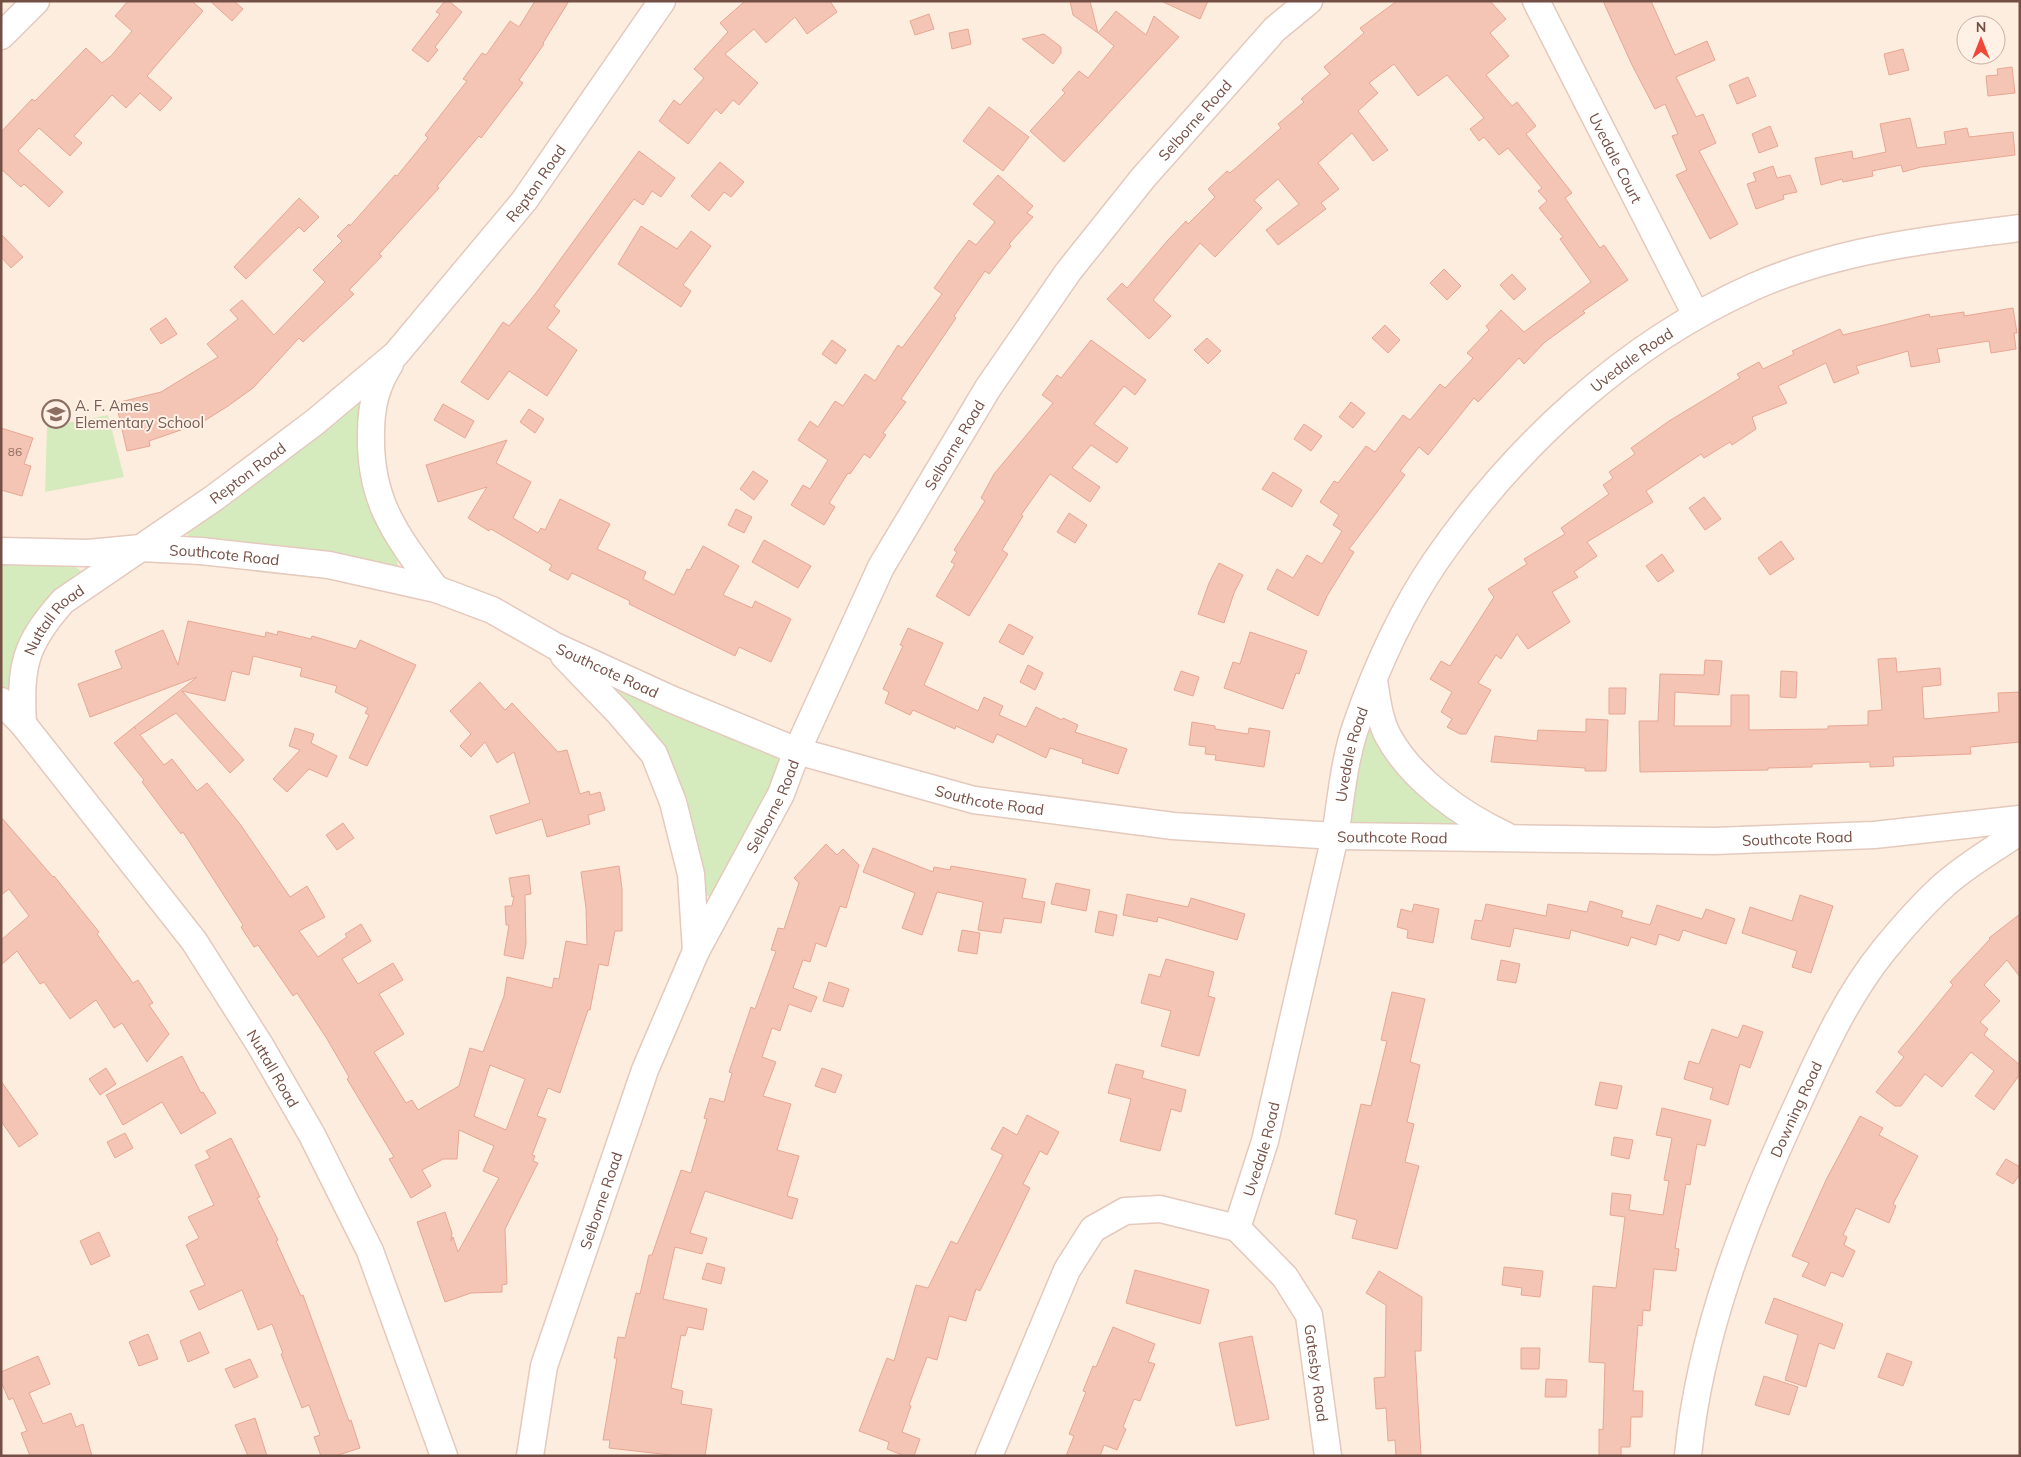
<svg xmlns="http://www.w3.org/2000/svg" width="2021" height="1457" viewBox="0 0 2021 1457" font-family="Mulish,sans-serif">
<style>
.green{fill:#d6ebbd}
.building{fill:#f4c4b4;stroke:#e8a794;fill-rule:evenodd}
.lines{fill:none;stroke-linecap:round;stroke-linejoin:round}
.minor-casing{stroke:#e4c9bd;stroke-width:29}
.minor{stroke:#fff;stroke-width:26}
.labels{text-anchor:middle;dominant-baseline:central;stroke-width:4;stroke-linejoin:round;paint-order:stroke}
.number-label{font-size:12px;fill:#946c61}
.street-label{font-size:15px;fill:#744f45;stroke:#fff1e6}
.education-label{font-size:15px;fill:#785e54;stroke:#fff1e6;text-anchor:start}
</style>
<rect width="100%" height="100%" fill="#fdedde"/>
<path class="green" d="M358 402H362C363 433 357 471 367 501 374 521 398 548 398 567L187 538 189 530Z
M108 415 124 477 45 492 47 427Z
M1 562C17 562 72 560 81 571L10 690 6 692 1 687Z
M619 691 776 757 782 766 712 896H707L704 876 616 692Z
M1370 715 1461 826 1350 825 1347 821Z"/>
<path class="building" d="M128 1H192L203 11 147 76 172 98 160 111 140 93 126 108 112 95 74 136 82 143 70 156 39 128 18 151 63 192 49 207 24 184 21 187 1 169V132L32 99 35 101 86 48 102 63 111 56 132 31 115 16Z
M210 1H234L243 9 232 21Z
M445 1H449L462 12 435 47 438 50 428 62 412 50 440 14 436 12Z
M535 1H569L543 43 544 44 519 80 523 83 481 138 479 136 437 186 439 188 379 254 382 256 349 290 354 294 303 342 299 338 253 388 228 406 201 423 149 441 150 446 127 451 116 403 161 392 218 357 207 344 238 319 230 310 242 300 274 335 325 282 313 270 342 241 337 236 349 224 350 226 395 175 397 176 428 138 425 135 467 81 463 79 482 53 486 55 510 21 519 27Z
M745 1H830L837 12 807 34 795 17 766 43 754 29 725 54 758 83 739 105 733 100 721 114 716 109 688 144 659 121 674 100 680 105 704 78 694 69 728 32 720 23Z
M1070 1H1090L1098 33 1073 15Z
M1161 1H1208L1200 19Z
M1397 1H1490L1506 19 1490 33 1509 56 1486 75 1512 106 1517 102 1536 126 1526 134 1572 193 1565 198 1600 248 1604 245 1628 280 1583 311 1585 313 1545 342 1524 364 1519 358 1478 402 1474 398 1428 455 1419 447 1400 471 1405 475 1349 549 1354 552 1327 596 1318 616 1267 589 1277 569 1293 578 1307 555 1322 564 1342 531 1333 525 1339 515 1320 502 1334 481 1338 483 1366 446 1375 452 1403 415 1410 420 1440 384 1445 388 1473 358 1467 353 1489 330 1486 326 1501 310 1524 332 1591 282 1560 239 1563 237 1539 208 1547 201 1538 191 1542 188 1508 148 1499 155 1484 137 1479 141 1470 129 1484 118 1447 75 1418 96 1394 64 1369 83 1378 93 1358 111 1388 150 1373 161 1352 133 1318 163 1339 189 1321 203 1326 209 1278 245 1266 230 1299 204 1278 179 1254 200 1262 208 1215 257 1200 243 1153 300 1171 316 1149 339 1107 299 1122 283 1127 288 1168 240 1186 221 1188 224 1215 197 1208 189 1227 171 1230 173 1281 128 1278 124 1304 102 1301 99 1330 74 1324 67 1364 33 1360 28Z
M1603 1H1651L1675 55 1707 41 1715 60 1676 77 1696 117 1703 114 1716 143 1699 151 1738 224 1710 239 1676 175 1687 170 1672 136 1678 134 1665 104 1655 109 1632 65Z
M1116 11 1146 35 1154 16 1179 37 1064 162 1030 131 1065 93 1062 90 1079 71 1088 78 1114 46 1098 33Z
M929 14 934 29 915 35 910 21Z
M968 29 971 44 952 49 949 33Z
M1044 34 1061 47V53L1053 64 1022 39Z
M1903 49 1909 70 1889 75 1884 54Z
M2012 67 2015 93 1988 96 1986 76 1998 75 1997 69Z
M1748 77 1756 96 1737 104 1729 85Z
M989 107 1029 137 1003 171 963 141Z
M1910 118 1917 148 1946 144 1944 132 1967 128 1969 137 2013 132 2015 155 1921 167 1903 172 1901 165 1872 171 1873 176 1843 182 1842 179 1821 185 1815 158 1852 151 1853 159 1886 152 1880 124Z
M1770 126 1778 146 1759 153 1752 134Z
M639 151 675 178 661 197 652 191 643 205 634 199 554 306 560 311 547 328 577 350 547 396 509 371 488 400 461 382 503 322 509 326 536 293Z
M720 162 744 182 731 197 724 192 709 211 691 196Z
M1773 166 1777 178 1790 175 1797 192 1783 195 1784 199 1756 209 1747 184 1756 181 1753 173Z
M998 175 1033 206 1027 213 1033 217 1009 244 1011 246 989 274 985 271 954 316 956 318 901 399 906 402 883 433 886 435 870 458 864 454 850 474 848 473 829 503 835 507 824 525 791 505 803 485 810 489 828 460 798 440 810 421 818 427 835 401 843 406 865 374 875 381 898 345 902 348 942 294 934 288 956 257 969 240 976 245 995 222 973 204Z
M299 198 319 217 304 232 299 227 246 279 234 267Z
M641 226 677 249 691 231 711 246 683 285 691 291 681 307 618 264Z
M1 234 23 257 11 268 1 257Z
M1444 269 1461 286 1447 300 1430 283Z
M1512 274 1526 289 1514 300 1500 285Z
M2013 308 2017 333H2014L2016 349 1991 353 1989 341 1937 349 1940 362 1911 367 1908 351 1856 366 1859 373 1834 383 1826 363 1778 386 1787 403 1752 417 1756 429 1732 445 1730 442 1704 458 1701 454 1646 491 1653 502 1587 542 1597 556 1574 572 1578 577 1552 592 1570 622 1528 649 1517 634 1501 659 1496 655 1478 683 1491 690 1466 734H1460L1447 727 1452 719 1441 712 1452 692 1430 679 1441 661 1450 666 1494 597 1488 589 1527 564 1524 559 1565 534 1561 528 1609 494 1603 485 1613 478 1609 472 1635 454 1631 448 1669 421 1740 378 1737 374 1759 362 1763 369 1794 354 1792 351 1840 329 1843 335 1929 314 1930 317 1964 312V316Z
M166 318 177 334 161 344 150 329Z
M1385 325 1400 340 1388 353 1372 338Z
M1207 338 1221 351 1208 364 1194 350Z
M832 340 846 350 836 364 822 354Z
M1091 340 1146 380 1135 395 1124 386 1094 424 1128 448 1117 463 1091 445 1072 468 1100 487 1090 502 1050 474 1021 515 1023 516 1002 550 1008 554 969 616 936 596 955 564 951 562 957 552 954 550 985 501 981 498 994 474 1053 403 1042 395 1057 375 1061 378Z
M1351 402 1365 413 1353 428 1339 417Z
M443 404 474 421 465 438 434 420Z
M529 409 544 419 535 433 520 422Z
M1304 424 1322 436 1311 451 1294 439Z
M1 428 33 438 24 464 31 466 22 496 1 490Z
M507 440 496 463 531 482 513 518 538 533 541 528 545 530 560 499 610 524 597 549 646 572 643 579 674 595 687 569 690 570 703 546 739 566 723 595 752 608 755 601 791 619 771 662 739 647 735 656 629 604 630 601 572 573 568 580 549 570 552 565 491 529 489 531 468 518 487 487 438 502 426 465Z
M753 471 768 481 754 500 740 489Z
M1273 472 1302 490 1292 507 1262 489Z
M1704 497 1721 519 1705 530 1689 508Z
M736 509 752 517 744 533 728 525Z
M1069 513 1087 525 1075 543 1057 532Z
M764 540 811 566 798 588 752 562Z
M1781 541 1794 559 1770 575 1758 558Z
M1662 554 1674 571 1658 582 1646 566Z
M1219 563 1243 575 1234 593 1224 623 1198 614 1209 583Z
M188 621 265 637 266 632 277 635 278 631 311 639 312 636 356 649 360 640 416 665 367 766 349 758 369 715 365 713 368 708 335 692 337 686 300 676 302 668 253 656 249 675 232 671 225 701 182 691 244 760 230 773 176 713 140 735 164 765 172 759 197 791 207 783 240 824 290 897 307 886 325 917 299 931 318 957 347 937 345 934 361 924 371 941 342 959 358 984 393 963 403 980 379 994 404 1034 374 1052 406 1103 412 1100 418 1110 459 1086 470 1048 483 1052 504 996 507 977 552 988 554 978 559 979 566 941 587 945 586 908 581 872 619 866 622 889V931H615L608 966 599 964 590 1010H588L560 1093 548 1088 537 1116 546 1119 532 1155 535 1156 533 1161 538 1163 505 1229 507 1284 502 1285V1292L471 1293 445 1302 417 1222 445 1212 452 1233 451 1241 453 1237 458 1252 499 1178 483 1171 494 1146 459 1130 457 1159H443L422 1170 431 1186 411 1198 389 1159 394 1157 347 1079 349 1077 327 1039 297 993 293 996 258 945 254 947 241 927 243 925 183 832 181 834 142 782 144 780 114 743 134 727 136 729 134 727 197 677 90 717 78 684 122 668 115 651 163 630 178 665ZM490 1065 525 1079 506 1130 474 1116Z
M1009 624 1033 637 1023 655 999 642Z
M908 628 943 643 924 685 978 711 984 697 1003 706 999 715 1026 727 1036 707 1062 720 1063 718 1078 725 1075 732 1127 749 1118 774 1082 763 1083 759 1050 748 1046 758 997 734 993 743 956 726 955 729 913 710 910 715 885 703 889 692 883 689 903 646 900 645Z
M1250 632 1307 651 1299 674 1296 673 1283 709 1224 688 1233 662 1240 664Z
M1896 658 1897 672 1940 668 1941 685 1922 687 1924 719 1999 712 1998 693 2020 692V742L1970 747 1971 754 1893 757 1894 766 1870 767V762L1812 764V767L1768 768V770L1640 772 1639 721H1658L1660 674 1704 675 1705 660 1722 661 1719 695 1675 692 1674 726H1731V695H1749V730L1828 729V726L1868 725V711L1882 710 1878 659Z
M1028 665 1043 673 1035 690 1020 682Z
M1181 671 1199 677 1193 696 1174 690Z
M1781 671 1797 672 1796 698 1780 697Z
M480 682 505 710 512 703 558 752 567 750 580 794 589 791 590 795 600 792 605 810 588 815 590 824 547 837 542 819 496 834 490 816 530 803 514 752 497 763 485 742 471 757 460 746 471 734 450 711Z
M1609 688H1626L1625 714H1609Z
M1586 719 1608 720 1606 771H1585V768L1491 762 1495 736 1537 741 1538 730 1586 732Z
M1192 722 1215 726V729L1248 734 1249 728 1270 731 1264 767 1215 760 1216 755 1205 754 1206 747 1189 745Z
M295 728 314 734 311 743 337 756 327 777 309 769 287 792 273 779 300 750 289 746Z
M1 817 53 877 54 876 99 932 97 934 133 983 138 980 153 1003 149 1005 169 1034 147 1062 122 1023 114 1028 96 1000 70 1019 44 982 40 984 17 951 1 965V940L29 916 9 889 1 895Z
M343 823 354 838 337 850 326 835Z
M826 844 837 855 843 849 859 865 846 908 840 906 826 947 816 943 810 962 803 960 793 988 817 997 811 1012 789 1004 780 1031 772 1028 762 1057 776 1062 763 1096 791 1104 777 1150 799 1156 787 1196 798 1199 792 1219 705 1191 690 1233 707 1238 702 1254 675 1247 663 1299 707 1309 703 1330 688 1327 685 1336 681 1335 671 1388 683 1391 681 1404 712 1409 705 1456H679L609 1448 610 1440H603L617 1358H614L618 1337 625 1338 636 1293 640 1294 649 1255H652L681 1170 691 1173 707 1119 704 1118 710 1098 724 1102 732 1073 729 1072 751 1007 755 1009 776 951 771 950 778 928 784 929 799 883 794 878Z
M873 848 933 872 934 867 950 870 951 866 1026 879 1022 898 1045 902 1041 923 1004 918 1001 933 978 930 983 902 937 892 922 935 902 928 915 893 863 872Z
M529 875 531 894 525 895 526 944 523 959 504 955 509 925H506L505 906H512L514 896 512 897 509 878Z
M1056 883 1090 890 1086 911 1051 904Z
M1127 894 1188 907 1191 898 1245 914 1237 940 1158 917 1157 922 1123 915Z
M1800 895 1833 906 1811 973 1792 967 1797 951 1742 933 1750 907 1792 921Z
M1590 901 1623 911 1621 917 1650 925 1657 905 1702 919 1706 909 1735 919 1726 944 1683 930 1679 941 1659 934 1656 945 1631 937 1628 946 1571 930 1569 939 1514 928 1510 947 1471 939 1475 920 1482 921 1486 904 1546 916 1548 904 1587 912Z
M1414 904 1439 909 1433 943 1407 938 1408 930 1397 927 1401 909 1412 912Z
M1099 911 1117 915 1113 936 1095 932Z
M2020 914V977L2007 960 1984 985 2000 1001 1980 1022 1988 1029 1984 1035 2020 1065V1074L1994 1110 1975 1096 1994 1071 1971 1052 1942 1087 1925 1074 1901 1106H1895L1876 1092 1904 1057 1898 1052 1953 985 1950 982 1990 939 1989 938Z
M962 930 980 933 977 954 958 951Z
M1166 959 1214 972 1208 996 1215 998 1199 1056 1161 1046 1171 1011 1141 1003 1149 974 1160 977Z
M1501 960 1520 964 1516 983 1497 980Z
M829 982 849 989 843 1007 823 1001Z
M1392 992 1425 999 1410 1062 1420 1065 1407 1122 1414 1124 1405 1162 1419 1166 1397 1249 1352 1238 1357 1220 1335 1214 1361 1104 1371 1106 1387 1041 1381 1040Z
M1743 1025 1763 1032 1750 1068 1740 1064 1728 1105 1710 1099 1713 1088 1684 1079 1689 1061 1699 1064 1712 1029 1738 1038Z
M182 1056 201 1093 203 1092 216 1113 181 1134 162 1102 123 1125 106 1095Z
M1116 1064 1144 1071 1142 1078 1186 1090 1181 1112 1171 1109 1160 1151 1120 1141 1131 1099 1108 1093Z
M106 1068 116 1084 100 1095 89 1079Z
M822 1068 842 1075 835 1093 815 1086Z
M1 1081 38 1134 19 1147 1 1121Z
M1600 1082 1622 1086 1617 1109 1595 1105Z
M1662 1108 1711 1120 1705 1146 1697 1144 1690 1185 1686 1184 1675 1248 1679 1249 1676 1271 1654 1269 1650 1311 1643 1310 1642 1326 1638 1325 1633 1391H1643L1642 1417H1631L1630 1447H1621V1456H1599V1429L1603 1430 1605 1363 1589 1362 1593 1286 1616 1288 1625 1217 1610 1215 1612 1193 1631 1195 1629 1210 1663 1215 1669 1181 1664 1180 1672 1138 1656 1135Z
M1027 1115 1059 1132 1047 1155 1040 1151 1023 1184 1030 1188 980 1291 976 1289 966 1321 949 1316 937 1360 927 1357 909 1405 911 1406 902 1432 920 1439 914 1456H905L887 1449 889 1442 859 1431 887 1358 894 1361 916 1285 928 1288 951 1241 957 1244 1003 1155 991 1149 1003 1127 1017 1135Z
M1860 1116 1883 1128 1879 1135 1918 1156 1893 1204 1896 1206 1889 1223 1856 1208 1843 1235 1847 1237 1844 1245 1855 1251 1843 1277 1831 1272 1825 1286 1802 1276 1809 1263 1792 1256 1826 1180Z
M125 1133 133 1148 115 1158 107 1142Z
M1614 1137 1633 1140 1629 1159 1611 1155Z
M231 1138 260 1197 257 1198 278 1240 276 1241 301 1296 303 1295 349 1421 351 1420 360 1448 335 1456H321L314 1437 320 1435 309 1405 302 1408 281 1354 283 1353 272 1324 258 1330 242 1290 199 1310 190 1291 205 1285 186 1245 199 1238 188 1217 214 1205 195 1165 210 1158 206 1151Z
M2006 1159 2020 1167V1174L2013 1184 1996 1174Z
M99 1232 110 1256 91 1265 80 1241Z
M707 1263 725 1268 721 1284 702 1279Z
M1504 1267 1543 1271 1540 1297 1521 1295 1522 1288 1502 1285Z
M1135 1270 1209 1290 1200 1324 1126 1303Z
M1379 1271 1422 1297 1421 1351H1415L1421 1456H1396L1395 1440 1388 1441 1386 1408 1376 1409 1374 1378 1385 1377 1386 1305 1366 1293Z
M1774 1298 1843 1324 1834 1349 1819 1343 1806 1387 1785 1380 1798 1335 1765 1323Z
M1113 1327 1155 1344 1148 1362 1155 1364 1140 1401 1134 1399 1123 1427 1126 1429 1117 1450 1104 1445 1100 1456H1066L1074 1436 1069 1434 1086 1392 1083 1391 1093 1366 1096 1367Z
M200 1332 209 1353 188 1362 180 1341Z
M148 1334 158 1359 139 1366 129 1342Z
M1252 1336 1269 1419 1236 1426 1219 1343Z
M1521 1348H1540L1539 1369H1521Z
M1887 1353 1912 1362 1903 1386 1878 1377Z
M38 1356 50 1384 29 1393 43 1424 71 1413 76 1427 83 1424 92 1456H30L21 1433 27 1431 13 1398 9 1400 1 1382V1372Z
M250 1359 258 1377 234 1388 225 1369Z
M1764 1376 1798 1387 1789 1415 1755 1405Z
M1546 1379 1567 1380 1566 1397H1545Z
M255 1418 267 1456H248L235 1425Z"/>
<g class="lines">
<defs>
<g id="minor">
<path id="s1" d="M1536 1 1696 315"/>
<path d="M1 36 36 1"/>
<path d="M390 364C376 386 371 407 371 433 369 502 397 536 436 589"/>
<path id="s2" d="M1 551 88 553 141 548 201 551 329 565 436 589 492 610 555 646 673 700 797 751 974 800 1173 826 1335 836 1715 841 1874 835 2020 819"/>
<path d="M1374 680C1377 699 1379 719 1388 736 1412 780 1462 815 1505 835"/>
<path id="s3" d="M1 701 23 724 194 941 260 1045 312 1135 370 1251 444 1456"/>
<path id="s4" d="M23 724C20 666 24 645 63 601L214 498 315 422 396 354 524 201 662 1"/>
<path id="s5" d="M696 951 781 794 797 751 881 567 988 388 1068 272 1143 178 1275 29 1309 1"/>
<path id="s6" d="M1237 1228 1285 1277 1309 1315 1328 1456"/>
<path id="s7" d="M530 1456 544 1366 645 1070 696 951 691 874 673 802 654 754 620 714 564 656"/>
<path id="s8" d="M989 1456 1067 1270 1093 1229 1125 1211 1160 1209 1237 1228 1265 1141 1335 836C1341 799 1344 759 1357 723 1376 668 1402 611 1435 562 1514 447 1625 344 1753 287 1836 250 1930 239 2020 228"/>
<path id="s9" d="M1688 1456C1700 1330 1748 1211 1801 1097 1824 1046 1849 993 1884 950 1902 928 1922 905 1943 886 1966 865 1995 849 2020 831"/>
</g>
</defs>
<use href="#minor" class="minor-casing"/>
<use href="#minor" class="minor"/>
</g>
<defs>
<symbol id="school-ring" viewBox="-11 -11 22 22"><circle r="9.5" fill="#fff1e6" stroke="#8d6e63" stroke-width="1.5"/><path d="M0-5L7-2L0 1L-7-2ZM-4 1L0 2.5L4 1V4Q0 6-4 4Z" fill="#8d6e63"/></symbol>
</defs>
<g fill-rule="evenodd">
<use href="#school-ring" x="40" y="398" width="32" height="32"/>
</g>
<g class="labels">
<g class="number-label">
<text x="15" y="451">86</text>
</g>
<g class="street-label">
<text stroke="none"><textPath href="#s5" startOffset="974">Selborne Road</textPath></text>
<text stroke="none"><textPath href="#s1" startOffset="176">Uvedale Court</textPath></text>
<text stroke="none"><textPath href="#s4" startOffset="770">Repton Road</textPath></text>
<text stroke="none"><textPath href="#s8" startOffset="1384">Uvedale Road</textPath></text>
<text stroke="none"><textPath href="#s5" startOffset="569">Selborne Road</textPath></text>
<text stroke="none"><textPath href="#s4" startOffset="359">Repton Road</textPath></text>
<text stroke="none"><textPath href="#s2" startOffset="224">Southcote Road</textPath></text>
<text stroke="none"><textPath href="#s4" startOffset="114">Nuttall Road</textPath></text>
<text stroke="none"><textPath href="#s2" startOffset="629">Southcote Road</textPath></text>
<text stroke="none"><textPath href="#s8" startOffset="889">Uvedale Road</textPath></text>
<text stroke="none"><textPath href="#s2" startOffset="1034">Southcote Road</textPath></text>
<text stroke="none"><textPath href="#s5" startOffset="164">Selborne Road</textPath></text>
<text stroke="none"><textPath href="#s2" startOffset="1439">Southcote Road</textPath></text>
<text stroke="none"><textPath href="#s2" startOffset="1844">Southcote Road</textPath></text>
<text stroke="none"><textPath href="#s3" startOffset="458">Nuttall Road</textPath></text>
<text stroke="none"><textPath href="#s9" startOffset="365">Downing Road</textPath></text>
<text stroke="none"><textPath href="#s8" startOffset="484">Uvedale Road</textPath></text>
<text stroke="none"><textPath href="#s7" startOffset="266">Selborne Road</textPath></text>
<text stroke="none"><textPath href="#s6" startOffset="172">Gatesby Road</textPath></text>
</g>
<g class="education-label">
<text x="75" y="405">A. F. Ames<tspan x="75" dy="17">Elementary School</tspan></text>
</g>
</g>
<rect width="2021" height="1457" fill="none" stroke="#744f45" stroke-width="5"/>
<g transform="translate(1981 40)"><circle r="24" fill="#fff1e6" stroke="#c7b0a6"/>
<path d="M0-4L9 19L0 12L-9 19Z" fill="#ef483b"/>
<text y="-8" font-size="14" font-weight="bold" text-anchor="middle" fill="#744f45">N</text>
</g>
</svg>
